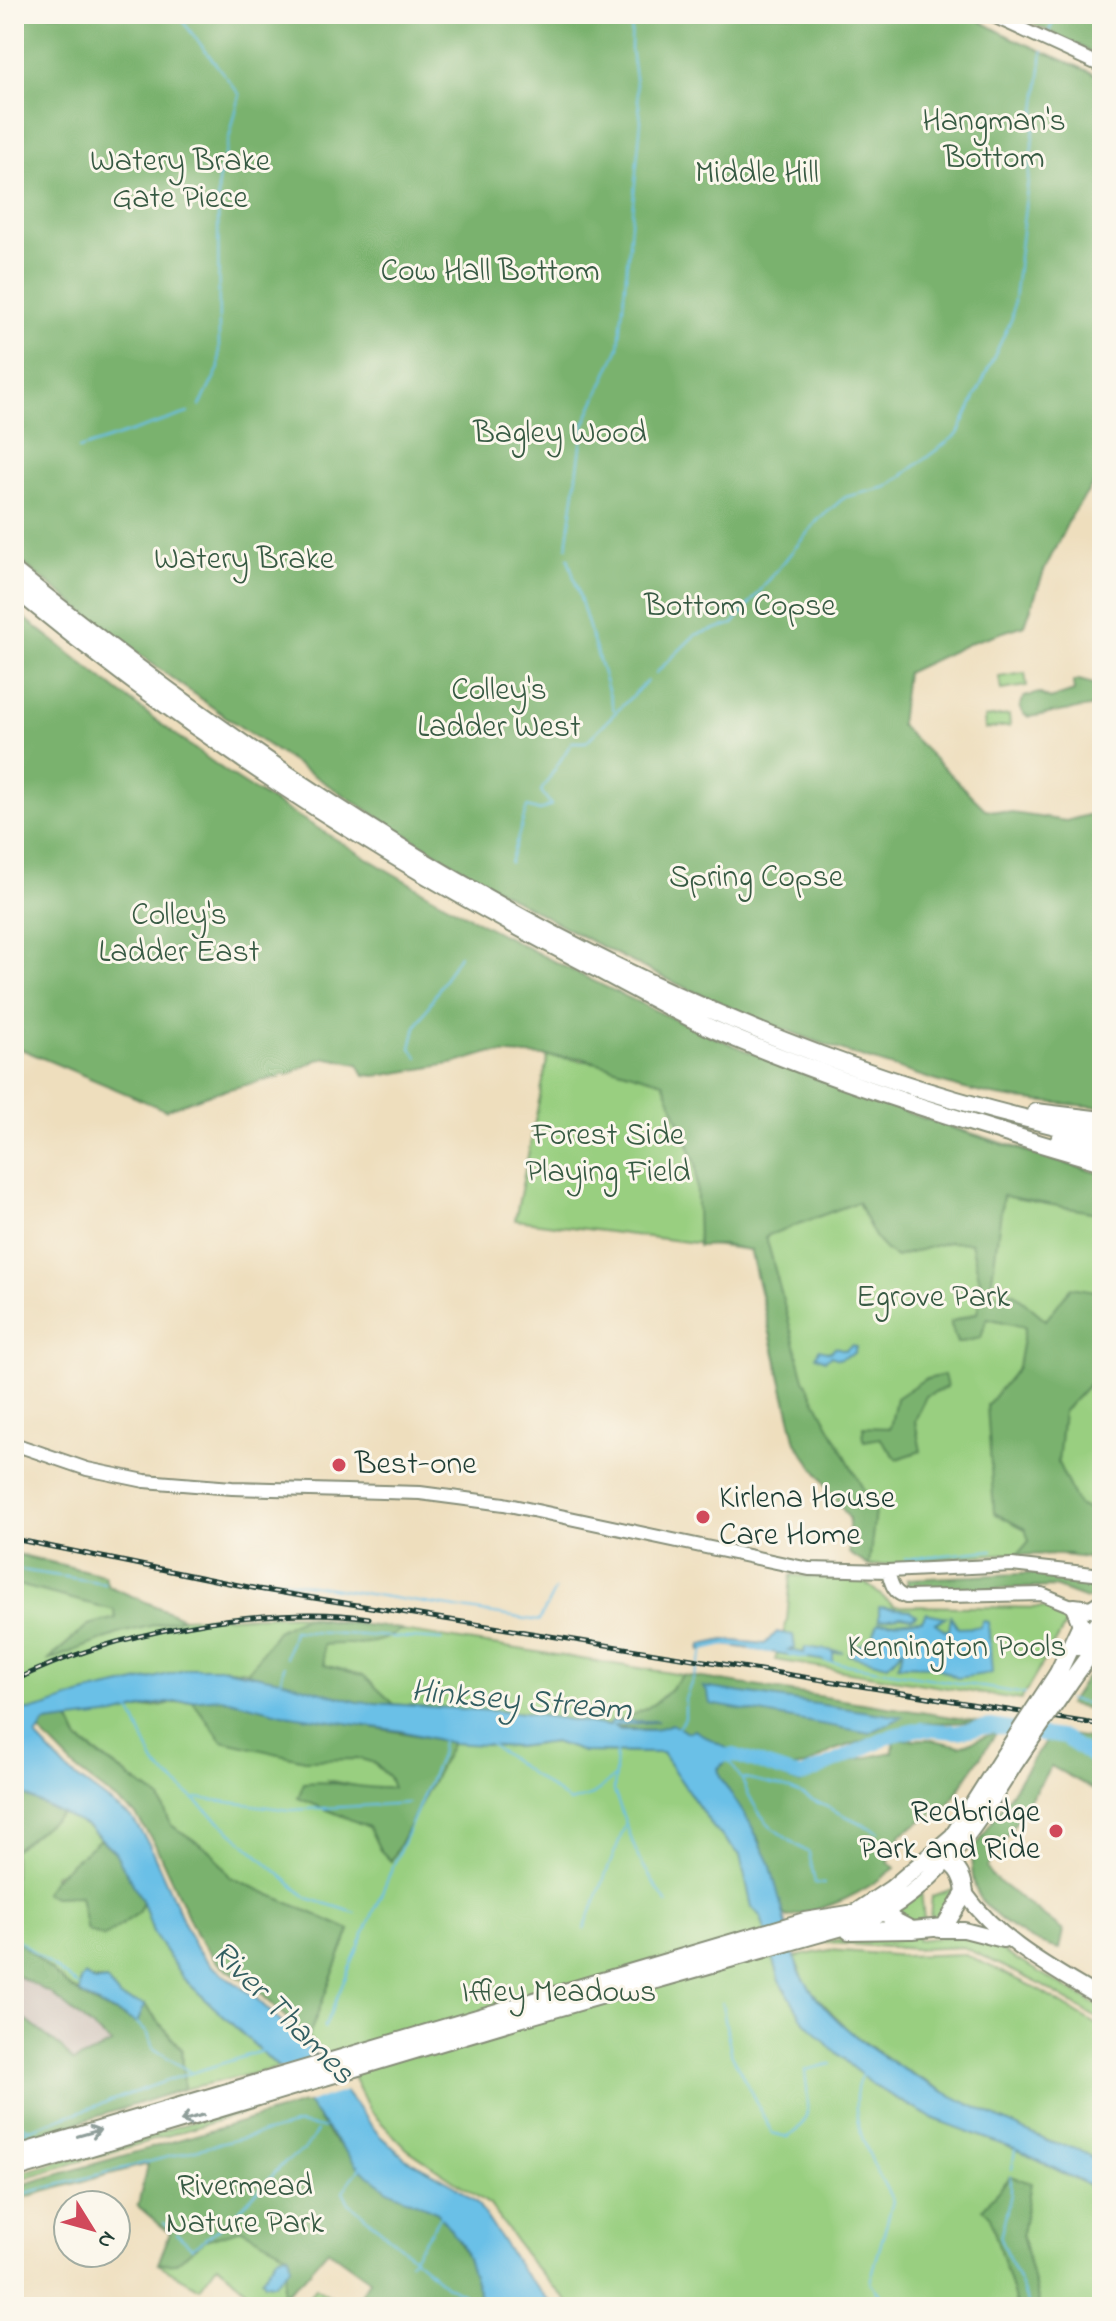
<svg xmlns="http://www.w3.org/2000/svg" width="1116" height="2321" viewBox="0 0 1116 2321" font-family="'Indie Flower',sans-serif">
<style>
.industrial{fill:#cec1b9}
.green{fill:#99cf80;stroke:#5c865a;stroke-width:2;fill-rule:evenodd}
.forest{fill:#7ab26e;stroke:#4c7851;stroke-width:2}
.water{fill:#6bc0e7;stroke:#457e8e;stroke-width:2}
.pier{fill:#eedebd}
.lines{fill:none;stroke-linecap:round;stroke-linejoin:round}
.stream{stroke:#6bc0e7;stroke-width:2}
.river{stroke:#6bc0e7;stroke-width:14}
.secondary-casing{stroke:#868e78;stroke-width:16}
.primary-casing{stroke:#868e78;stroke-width:18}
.highway-casing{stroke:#868e78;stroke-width:20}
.secondary{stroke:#fff;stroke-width:12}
.primary{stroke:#fff;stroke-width:14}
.highway{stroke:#fff;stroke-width:16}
.rail-casing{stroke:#1f3d34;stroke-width:5}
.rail{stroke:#fbf7ec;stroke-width:2;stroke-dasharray:6;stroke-linecap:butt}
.highway-bridge-casing{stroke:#868e78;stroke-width:20;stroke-linecap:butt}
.highway-bridge{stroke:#fff;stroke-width:16}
.oneway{stroke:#8f9e9a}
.poi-dot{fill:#d1495b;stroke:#fbf7ec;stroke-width:3}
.labels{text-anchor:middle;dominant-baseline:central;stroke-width:6;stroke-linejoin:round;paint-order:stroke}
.park-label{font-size:32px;fill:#375a43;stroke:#fbf7ec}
.poi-label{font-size:32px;fill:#1f3d34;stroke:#fbf7ec;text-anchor:start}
.water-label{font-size:34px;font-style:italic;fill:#325e61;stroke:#fbf7ec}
</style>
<rect width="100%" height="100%" fill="#fbf7ec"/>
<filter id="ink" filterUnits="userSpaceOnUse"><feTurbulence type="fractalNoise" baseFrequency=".0125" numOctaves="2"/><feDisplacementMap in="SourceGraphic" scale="16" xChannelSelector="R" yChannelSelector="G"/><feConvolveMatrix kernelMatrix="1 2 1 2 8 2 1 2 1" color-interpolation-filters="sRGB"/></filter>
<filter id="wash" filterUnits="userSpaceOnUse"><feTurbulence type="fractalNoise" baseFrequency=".006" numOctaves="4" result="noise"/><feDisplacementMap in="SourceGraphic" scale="32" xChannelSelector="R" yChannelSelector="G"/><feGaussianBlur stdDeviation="1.8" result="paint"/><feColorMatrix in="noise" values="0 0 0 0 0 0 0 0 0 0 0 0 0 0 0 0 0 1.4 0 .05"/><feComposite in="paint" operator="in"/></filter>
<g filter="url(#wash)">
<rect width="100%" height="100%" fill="#eedebd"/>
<path class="industrial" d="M14 1974 50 1993 112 2044 73 2062 62 2048 14 2011Z"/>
<path class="green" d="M1025 673 1027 686 1001 690 999 677Z
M1009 715 1010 726 985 729 984 718Z
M689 1028 859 1098 1102 1174V1561C1027 1544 945 1560 869 1566L849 1553V1518L796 1442 750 1250 515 1220 548 1056 605 1064Z
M14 1553 104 1575 108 1586 183 1618 301 1615 683 1675C660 1702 648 1712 613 1721L610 1726 525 1713 358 1702 249 1671 220 1668H193L114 1689 88 1693 30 1713 14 1709Z
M791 1575 862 1580 894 1606 1051 1608 1060 1611 1068 1621 1021 1700 775 1660 787 1621Z
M221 1698 356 1727 516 1747 554 1742 583 1752 662 1753 713 1827 740 1855 751 1902 761 1917 780 1980 874 2086 932 2118 1017 2150 1102 2192V2307H573L532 2264 490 2205 407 2149 370 2111 340 2050 324 2055 308 2038 350 1930 230 1877 212 1852 171 1825 160 1799 79 1740 69 1719C120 1715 169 1701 221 1698ZM375 1764 439 1766 391 1861 380 1850 369 1827 359 1821 328 1780 370 1789 393 1788 389 1777Z
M62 1813 89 1827 100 1839 77 1861 54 1875V1897L80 1895 87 1930 104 1937 138 1913 143 1902 153 1932 183 1978 279 2068 184 2089 182 2050 145 2005 120 1998 106 1980H80V1992L68 1986 14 1937V1850Z
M953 1889 956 1899 949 1913 936 1922 930 1919 932 1896Z
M921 1892 924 1919H917V1924L895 1912Z
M917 1936V1940L956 1936 984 1941 1102 2008V2021L1036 1982 963 1947 917 1949 816 1942Z
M830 1950 905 1956 965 1954 1033 1987 1102 2028V2166L1081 2150 1052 2143 959 2100 897 2065 849 2031 806 1985 794 1957Z
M267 2100 271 2105 14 2181V2175Z
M322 2189 278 2307H265L217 2265 200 2288 158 2264 170 2233 138 2206Z
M315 2287 333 2298 327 2307H303Z"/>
<path class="forest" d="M14 14H967L1010 37 1102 77V471L1070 518 1044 571 1025 625 972 642 906 673 900 725 985 809 1066 821 1102 811V1107C1059 1103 1015 1101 973 1091 943 1084 913 1073 883 1064 682 1002 501 897 325 783 217 714 113 637 14 556Z
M1012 14H1102V57Z
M14 610C86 665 157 724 231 775 265 798 302 818 337 840 576 987 832 1099 1102 1174V1214L1003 1196 990 1294 1013 1292 1046 1320 1071 1287 1102 1292V1370L1063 1412 1058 1463 1078 1505 1102 1516V1561L1068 1554 1017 1555 1029 1541 1025 1529 994 1513 987 1405 1018 1367 1025 1327 987 1318 981 1338 957 1343 950 1322 977 1313 982 1290 971 1243 948 1242 896 1257C875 1246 868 1223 858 1202L766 1236 804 1379 875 1511 869 1566 849 1553V1518L796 1442 751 1250 722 1245 698 1246 696 1164 663 1082 581 1058 489 1053 456 1063 378 1076 364 1075 358 1064 328 1058 317 1060 290 1074 213 1093 165 1110 14 1046Z
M1079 680 1097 685 1102 680V725L1095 706 1029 717 1023 714 1020 706 1024 697 1039 693 1050 699 1074 691 1073 682Z
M944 1375 947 1387 926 1396 915 1421 921 1451 897 1459 880 1438 864 1441 863 1427 890 1428 896 1398 923 1380Z
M14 1554 104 1575 108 1586 183 1618 121 1633 47 1661 88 1625 116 1618 114 1610 14 1584Z
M1041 1573 1102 1581V1591L1095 1599H1086L1054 1587 908 1592 907 1579Z
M302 1618 401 1629C377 1649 352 1642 323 1645L324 1665 363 1675 395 1705 358 1702 247 1673 277 1631Z
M1102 1667V1711L1068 1705 1085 1679Z
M683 1675 984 1722 922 1723 834 1750 806 1766 786 1769 735 1753 694 1730 686 1732 672 1724 656 1730 615 1728V1724L658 1722 612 1721C648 1712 660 1702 683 1675Z
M221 1698C298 1718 375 1725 452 1743L391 1861 380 1850 369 1827 298 1798 304 1783C335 1779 362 1790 393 1788L389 1777 374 1763 361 1759 305 1760 222 1741 192 1700Z
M69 1719 79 1741 160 1799 171 1825 212 1852 230 1877 350 1930 308 2038 256 1989 217 1962 196 1934 155 1844 136 1815 78 1771 38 1730 45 1723Z
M997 1732 949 1804 901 1834 888 1862 895 1868C859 1896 832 1907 788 1917L784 1915 760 1841 720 1777 718 1769 731 1757 800 1784 844 1762 893 1752 894 1740 929 1739 960 1746Z
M1051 1732 1102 1740V1794L1051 1766 987 1867 990 1875 1063 1931 1059 1949C1032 1944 989 1917 977 1892 972 1882 972 1865 971 1854Z
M14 1790 62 1813 14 1850Z
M100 1839 115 1852 143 1902 138 1913 104 1937 87 1931 80 1896 54 1897 44 1893C57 1870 81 1857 100 1839Z
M14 1937 68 1986 93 2003 136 2022 145 2005 182 2050 184 2089 14 2143V2011L62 2048 73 2062 112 2044 50 1993 14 1974Z
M307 2103 332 2138 388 2190 436 2211 456 2234 477 2281 484 2307H387L361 2293 370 2280 328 2250 304 2278 282 2296 288 2254 242 2229 205 2240 176 2263 158 2264 170 2233 138 2206 147 2164 14 2200V2187Z
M1011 2176 1031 2183 1022 2234 1040 2307H1017L989 2214 982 2209Z"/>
<path class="water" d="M852 1345 856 1347 854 1353 839 1359 831 1356 825 1360 816 1356 819 1349 830 1352 835 1347 845 1350Z
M879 1607 909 1610 916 1615 912 1618 901 1616 879 1620Z
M926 1613 946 1617 935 1623 945 1630H949L951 1617 958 1628 980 1627 983 1621 988 1622 992 1673 957 1678 934 1666 898 1665 904 1648 888 1665 848 1655 854 1647 871 1641 878 1623 922 1620Z
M776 1632 793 1635 795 1648 789 1650 804 1653 805 1647 843 1652 833 1653V1662L725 1645 700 1650 701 1645 724 1640 765 1644Z
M193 1668H220L280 1680 358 1702 525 1713 609 1726 612 1721H658L614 1726 620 1730H655L672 1724 686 1732 694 1730 735 1753 718 1768 720 1777 750 1823 770 1863 798 1969C844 2056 963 2100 1047 2141 1058 2146 1072 2145 1082 2151 1089 2155 1095 2161 1102 2166V2192L1017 2150 932 2118 874 2086 829 2046 802 2018 780 1980 761 1917 752 1907 740 1855 713 1827 662 1753 583 1752 554 1742 516 1747 452 1743 401 1731 283 1714 221 1698 157 1704 115 1715 45 1723 36 1737 68 1771 133 1819 149 1844 195 1947 212 1966 256 1998 319 2058 379 2135 404 2157 451 2183 477 2203 522 2271 555 2307H484L462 2244 436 2211 388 2190 356 2165 279 2068 183 1978 153 1932 143 1902 115 1852 89 1827 14 1790V1709C39 1715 65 1697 91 1692 125 1685 159 1677 193 1668Z
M703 1687 902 1717 870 1733 710 1704 708 1693Z
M85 1975 93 1982 106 1980 120 1998 145 2005 137 2023C118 2012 96 2006 80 1993V1980Z
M289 2254 290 2267 274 2284 265 2283 262 2278 279 2255Z"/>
<path class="pier" d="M323 2057 349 2090 303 2104 275 2070Z"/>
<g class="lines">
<path class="stream" d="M177 14 240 95 218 182 219 368 200 406
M1049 31 1057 14
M79 449 188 413
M567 547 584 425 619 347 641 121 631 49 632 14
M568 558 614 710
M656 673 695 635 733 624 818 520 845 497 887 487 958 434 1012 318 1043 51
M510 863 527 807 540 811 551 805 541 791 572 742H586L647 681
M418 1058 411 1048 416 1027 459 955
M905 1559 993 1550
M14 1569 104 1583
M280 1580 539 1621 555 1590
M750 1649 771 1652
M789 1655 807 1658
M286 1658 293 1631 442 1640
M825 1661 1025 1694
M281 1681 284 1666
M1068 1700 1102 1706
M130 1709 156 1766 307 1898 356 1913
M677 1729 685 1718V1699L704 1650 725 1645 736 1646
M490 1744 570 1802 593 1795 613 1778
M616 1751 614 1791 638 1857 667 1904
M729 1761 741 1778 790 1789 879 1832
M742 1780C759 1821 772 1830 809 1853L815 1883 824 1884
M196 1798 291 1810 409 1803
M584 1929 625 1826
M14 1937 80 1987
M722 2003 731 2053 772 2133 787 2137C816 2122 807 2098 805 2070L831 2064
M137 2023 148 2034 153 2048 190 2072
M324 2028 440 1756 442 1741
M862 2074C842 2115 874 2165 893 2201L870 2282 885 2301V2307
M14 2120 30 2129
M14 2135 172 2079 262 2051
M361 2166 343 2191 349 2203 446 2285 476 2301 484 2299
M1012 2169 1015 2150
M1011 2176V2194L1000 2238 1030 2307
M14 2196 298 2124 323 2128
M164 2223 171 2229
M177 2234 192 2248 197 2245 232 2218 286 2161 304 2150 317 2131
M410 2261 442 2215"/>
<path class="river" d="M718 1756 734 1755 801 1777 893 1735 920 1729 957 1732 991 1726 1065 1738 1102 1764"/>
</g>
</g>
<g filter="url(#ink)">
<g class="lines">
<defs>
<path id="secondary" d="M989 14 1102 66
M14 1444 87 1469 145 1481 232 1488 420 1493 504 1504 809 1569 888 1571 1012 1565 1102 1575
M888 1571C891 1583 893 1593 906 1597L1042 1594 1074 1607"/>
<path id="primary" d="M965 1893C1000 1942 1051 1968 1102 1999
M939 1930H964L1003 1940"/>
<path id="highway" d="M14 571C333 829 695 1053 1102 1136
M14 588C192 734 386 861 592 966 632 987 672 1010 713 1029 834 1082 975 1125 1102 1162
M1036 1112 1102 1120
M1059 1140 1102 1149
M1074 1607 1091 1609 1102 1602
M1079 1647 1102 1617
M1058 1673 1081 1624 1074 1607
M1072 1679 1102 1638
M930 1857 938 1855C955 1865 963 1872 965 1893L944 1927 912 1930 891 1919 886 1900 891 1889 953 1836 1003 1757
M849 1931 910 1930
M14 2155 805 1921 855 1913 891 1889
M14 2170 519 2019 867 1920C938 1888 976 1824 1016 1761"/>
</defs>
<use href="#secondary" class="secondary-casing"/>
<use href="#primary" class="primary-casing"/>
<use href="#highway" class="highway-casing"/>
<use href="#secondary" class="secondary"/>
<use href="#primary" class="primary"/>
<use href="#highway" class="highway"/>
<defs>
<path id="rail" d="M14 1539 258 1589 1102 1725
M14 1681C106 1633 266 1603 369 1618"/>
</defs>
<use href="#rail" class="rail-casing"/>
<use href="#rail" class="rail"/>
<defs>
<path id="highway-bridge" d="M1003 1757 1058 1673
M1016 1761 1072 1679"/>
</defs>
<use href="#highway-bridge" class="highway-bridge-casing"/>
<use href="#highway-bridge" class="highway-bridge"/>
</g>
<defs><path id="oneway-shaft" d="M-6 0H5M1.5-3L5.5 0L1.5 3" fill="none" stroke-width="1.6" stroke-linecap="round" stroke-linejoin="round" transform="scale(2)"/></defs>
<g class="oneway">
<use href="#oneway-shaft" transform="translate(192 2118) rotate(164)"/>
<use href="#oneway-shaft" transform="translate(89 2133) rotate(-16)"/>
</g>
</g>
<g class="poi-dot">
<circle cx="339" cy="1465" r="8"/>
<circle cx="703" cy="1517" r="8"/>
<circle cx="1056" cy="1831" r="8"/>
</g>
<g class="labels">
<g class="park-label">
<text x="994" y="122">Hangman's<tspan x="994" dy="37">Bottom</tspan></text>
<text x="180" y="162">Watery Brake<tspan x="180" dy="37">Gate Piece</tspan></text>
<text x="757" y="174">Middle Hill</text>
<text x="490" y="272">Cow Hall Bottom</text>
<text x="560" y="434">Bagley Wood</text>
<text x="244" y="560">Watery Brake</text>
<text x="740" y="607">Bottom Copse</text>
<text x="499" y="691">Colley's<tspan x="499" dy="37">Ladder West</tspan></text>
<text x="756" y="878">Spring Copse</text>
<text x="179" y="916">Colley's<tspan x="179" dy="37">Ladder East</tspan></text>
<text x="608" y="1136">Forest Side<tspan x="608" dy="37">Playing Field</tspan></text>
<text x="933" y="1298">Egrove Park</text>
<text x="957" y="1648">Kennington Pools</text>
<text x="559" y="1993">Iffley Meadows</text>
<text x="245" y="2187">Rivermead<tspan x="245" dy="37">Nature Park</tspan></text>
</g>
<g class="poi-label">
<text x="355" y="1465">Best-one</text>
<text x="719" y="1499">Kirlena House<tspan x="719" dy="37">Care Home</tspan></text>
<text x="1040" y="1813" text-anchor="end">Redbridge<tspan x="1040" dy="37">Park and Ride</tspan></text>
</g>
<g class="water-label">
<text transform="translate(521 1702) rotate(5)">Hinksey Stream</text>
<text transform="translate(282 2014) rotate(45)">River Thames</text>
</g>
</g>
<rect width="1116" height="2321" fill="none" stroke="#fbf7ec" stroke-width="48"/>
<g transform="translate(92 2229) rotate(127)"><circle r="38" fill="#fbf7ec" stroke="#a3ada2" stroke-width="2"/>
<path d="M0-6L14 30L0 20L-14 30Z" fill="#d1495b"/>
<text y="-12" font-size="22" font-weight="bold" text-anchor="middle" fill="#1f3d34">N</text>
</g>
</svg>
